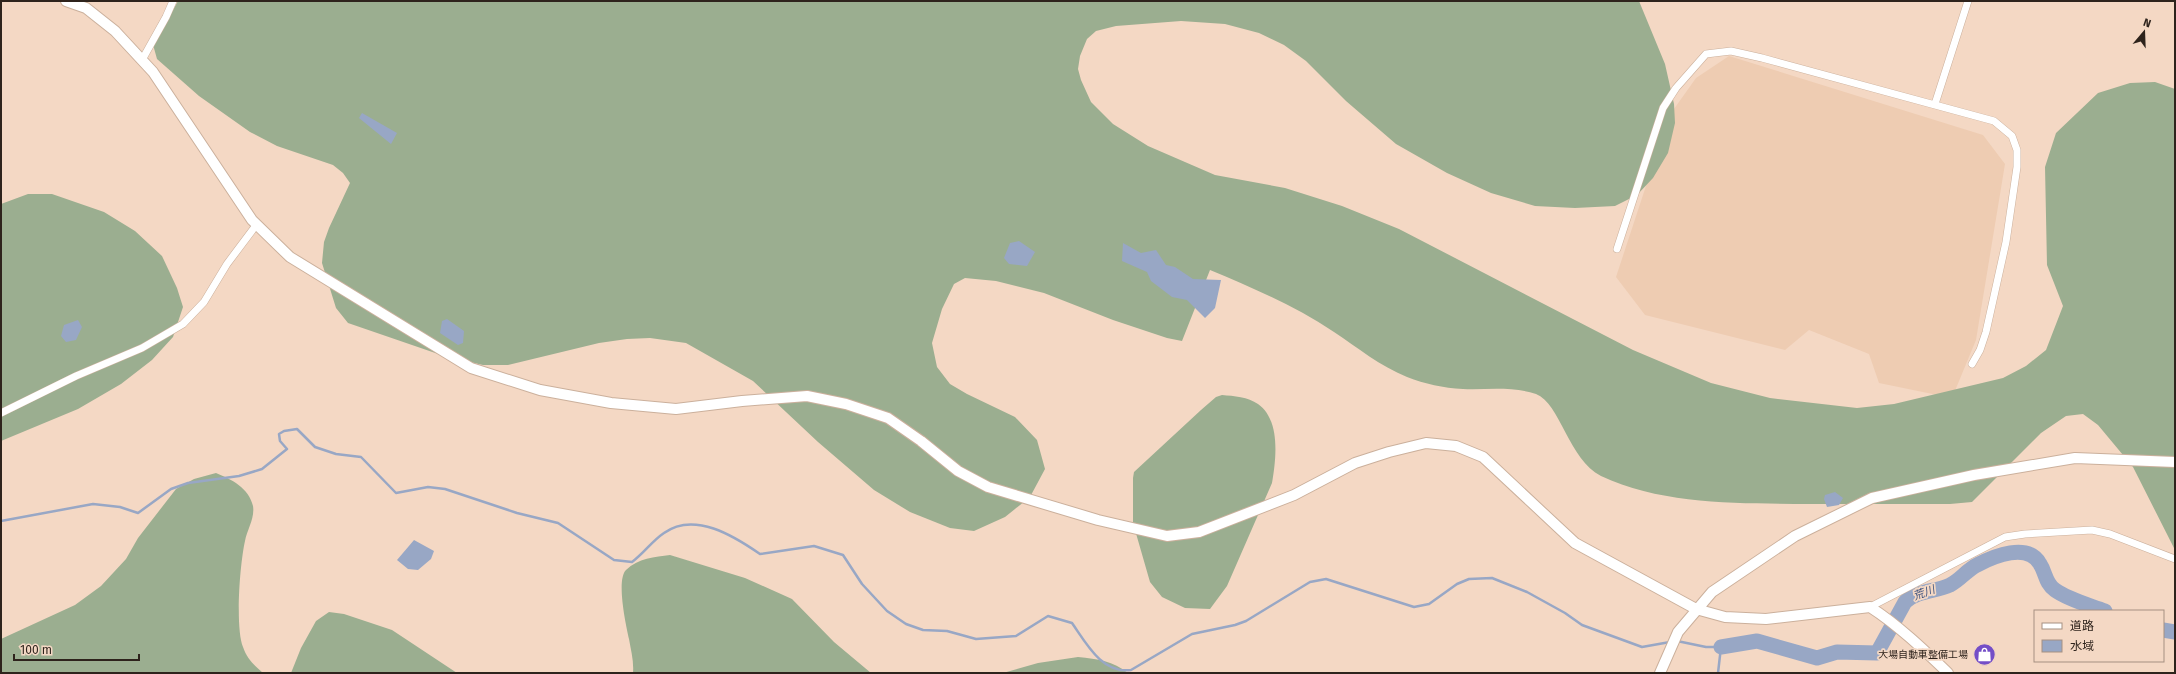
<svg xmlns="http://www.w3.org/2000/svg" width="2176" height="674" viewBox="0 0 2176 674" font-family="'Fira Sans','Noto Sans JP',sans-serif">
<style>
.built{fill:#eeccb2}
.forest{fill:#9bae90}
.water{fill:#98a7c5}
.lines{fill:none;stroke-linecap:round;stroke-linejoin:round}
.stream{stroke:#98a7c5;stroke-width:2.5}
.river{stroke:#98a7c5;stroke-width:15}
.street-casing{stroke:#cbb09c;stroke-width:8}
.secondary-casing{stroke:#cbb09c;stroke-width:12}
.street{stroke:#fff;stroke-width:7}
.secondary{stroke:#fff;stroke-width:10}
.labels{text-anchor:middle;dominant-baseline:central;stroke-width:3.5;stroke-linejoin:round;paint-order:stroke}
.poi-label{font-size:10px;fill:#2e231c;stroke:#f4d8c4;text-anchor:end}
.water-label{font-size:11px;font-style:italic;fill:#3e537f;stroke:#f4d8c4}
</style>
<rect width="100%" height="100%" fill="#f4d8c4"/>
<path class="built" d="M1729 56 1983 135 2005 164 1976 340 1952 398 1879 383 1869 354 1809 330 1785 350 1645 315 1616 277 1669 116 1696 78Z"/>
<path class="forest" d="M178 1H1639L1665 64 1674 104 1675 123 1668 153 1653 178 1637 195 1615 206 1575 208 1535 206 1491 193 1447 173 1396 144 1346 101 1306 61 1284 45 1259 33 1225 24 1181 21 1116 26 1096 31 1087 39 1080 56 1078 69 1081 80 1091 102 1113 124 1148 146 1215 175 1285 188 1342 206 1399 229 1633 350 1711 383 1770 398 1857 408 1894 404 2003 378 2026 366 2046 350 2063 306 2047 265 2045 167 2056 133 2098 93 2130 83 2155 82 2175 89V550L2133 467 2098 425 2083 414 2066 416 2041 433 1972 502 1950 504C1904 504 1857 504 1811 504 1742 503 1665 506 1601 476 1569 460 1560 403 1536 394 1512 386 1487 390 1463 389 1443 388 1425 384 1407 377 1380 366 1358 348 1334 332 1295 306 1253 288 1210 270L1182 341 1167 338 1113 320 1044 293 996 281 965 278 954 284 942 309 932 343 937 367 950 384 967 394 1015 417 1037 440 1045 469 1030 497 1005 517 974 531 950 528 910 512 874 490 818 442 753 381 686 343 650 338 627 339 599 343 508 365H483L444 356 348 323 336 308 322 263 324 242 329 228 350 183 343 173 333 165 277 146 250 132 199 96 157 59 152 41 159 22 173 10Z
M28 194H52L104 212 135 231 162 256 177 288 183 307 173 337 152 360 121 384 78 409 1 441V204Z
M1222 395C1234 396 1248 397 1258 404 1281 420 1276 460 1272 483L1227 586 1210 609 1185 608 1162 597 1150 582 1133 523V478L1134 472 1201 410 1216 397Z
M216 473C231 479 249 488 253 506 255 518 247 530 245 541 240 563 235 627 243 647 247 659 254 665 263 673H1V639L75 605 101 586 126 559 138 538 176 489 194 479Z
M670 555 745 578 792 599 834 642 871 673H633C634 661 631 651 629 639 626 625 616 580 626 570 638 558 655 557 670 555Z
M329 612 344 614 392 630 457 673H291L301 648 316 621Z
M1078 657C1098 659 1113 661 1128 673H1003L1038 663Z"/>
<path class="water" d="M362 113 397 133 391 144 359 118Z
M1019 241 1035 252 1027 266 1009 264 1004 258 1010 243Z
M1123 243 1141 253 1156 250 1166 265 1175 267 1193 279 1221 280 1215 308 1205 318 1187 300 1172 297 1151 281 1147 272 1122 261Z
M447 319 464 331 463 343 458 345 440 333 442 321Z
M78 320 82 327 76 340 66 342 61 336 64 325Z
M1835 492 1843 498 1839 505 1827 507 1824 499 1825 495Z
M414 540 434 551 431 559 418 570 408 569 397 560Z"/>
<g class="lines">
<path class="stream" d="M1 521 93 504 120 507 138 513 171 489 188 483 239 476 262 469 287 449 280 441 279 434 284 431 297 429 315 447 336 454 361 457 396 493 428 487 445 489 517 513 558 523 614 560 632 562C644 553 652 541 664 533 694 511 734 536 760 554L814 546 843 555 862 584 887 611 906 624 923 630 947 631 976 639 1016 636 1048 616 1072 623C1086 643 1102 674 1131 670L1192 634 1235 625 1246 621 1310 582 1326 579 1414 607 1429 604 1457 584 1469 579 1492 578 1527 592 1565 613 1582 625 1642 647 1670 642
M1677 641 1706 647H1721L1718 673"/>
<path class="river" d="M2163 630 2175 632
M1721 647 1757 641 1817 658 1837 652 1877 653 1905 602C1918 590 1935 592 1950 585 1960 580 1967 570 1977 565 1994 556 2028 542 2040 564 2046 573 2045 583 2055 590 2069 600 2089 605 2105 611"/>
<defs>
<path id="street" d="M142 60 166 17 173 1
M1935 104 1968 1
M1617 249 1663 108 1676 88 1706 54 1731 51 1762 58 1994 121 2012 136 2017 150V167L2006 242 1986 332 1980 350 1972 364
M1 413 76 376 142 348 183 324 204 302 227 264 257 224
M1870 607 2005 537 2025 534 2092 530 2110 534 2175 559"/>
<path id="secondary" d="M66 1 86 8 115 31 153 72 252 220 290 257 471 368 540 390 611 403 676 409 742 401 807 396 846 404 888 418 921 441 958 471 988 487 1098 520 1167 536 1199 532 1294 495 1355 463 1389 452 1426 443 1456 446 1483 457 1575 543 1696 609 1725 617 1766 619 1870 607C1898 625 1924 650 1948 673
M1660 673 1678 632 1712 592 1795 536 1872 498 1974 475 2075 458 2175 462"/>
</defs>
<use href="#street" class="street-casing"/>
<use href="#secondary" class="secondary-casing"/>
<use href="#street" class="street"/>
<use href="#secondary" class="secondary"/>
</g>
<defs>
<symbol id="shop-disc" viewBox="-11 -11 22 22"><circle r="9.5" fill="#744ec7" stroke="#f4d8c4"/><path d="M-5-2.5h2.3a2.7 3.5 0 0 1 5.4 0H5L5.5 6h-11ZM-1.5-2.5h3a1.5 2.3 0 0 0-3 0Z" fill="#fff"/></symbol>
</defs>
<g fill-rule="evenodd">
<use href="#shop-disc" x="1972" y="642" width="25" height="25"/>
</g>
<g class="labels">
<g class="poi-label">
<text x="1968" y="655">大場自動車整備工場</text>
</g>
<g class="water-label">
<text transform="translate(1924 593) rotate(-20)">荒川</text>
</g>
</g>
<rect width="2176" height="674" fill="none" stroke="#2e231c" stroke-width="4"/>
<rect x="2034" y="610" width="130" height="52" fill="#f4d8c4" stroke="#a59081"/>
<rect x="2042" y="623" width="20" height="6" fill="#ffffff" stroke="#a59081"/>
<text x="2070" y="630" font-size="12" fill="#2e231c">道路</text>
<rect x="2042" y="640" width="20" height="12" fill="#98a7c5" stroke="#a59081"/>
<text x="2070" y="650" font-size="12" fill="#2e231c">水域</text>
<g transform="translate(2144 32) rotate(19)" stroke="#f4d8c4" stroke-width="3" paint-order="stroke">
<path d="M0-3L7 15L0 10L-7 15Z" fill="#2e231c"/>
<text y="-6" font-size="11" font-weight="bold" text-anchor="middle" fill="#2e231c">N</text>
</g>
<path d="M14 654v6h125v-6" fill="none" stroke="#2e231c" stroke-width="2"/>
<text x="20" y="654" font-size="12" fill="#2e231c" stroke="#f4d8c4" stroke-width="3" paint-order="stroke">100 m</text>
</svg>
